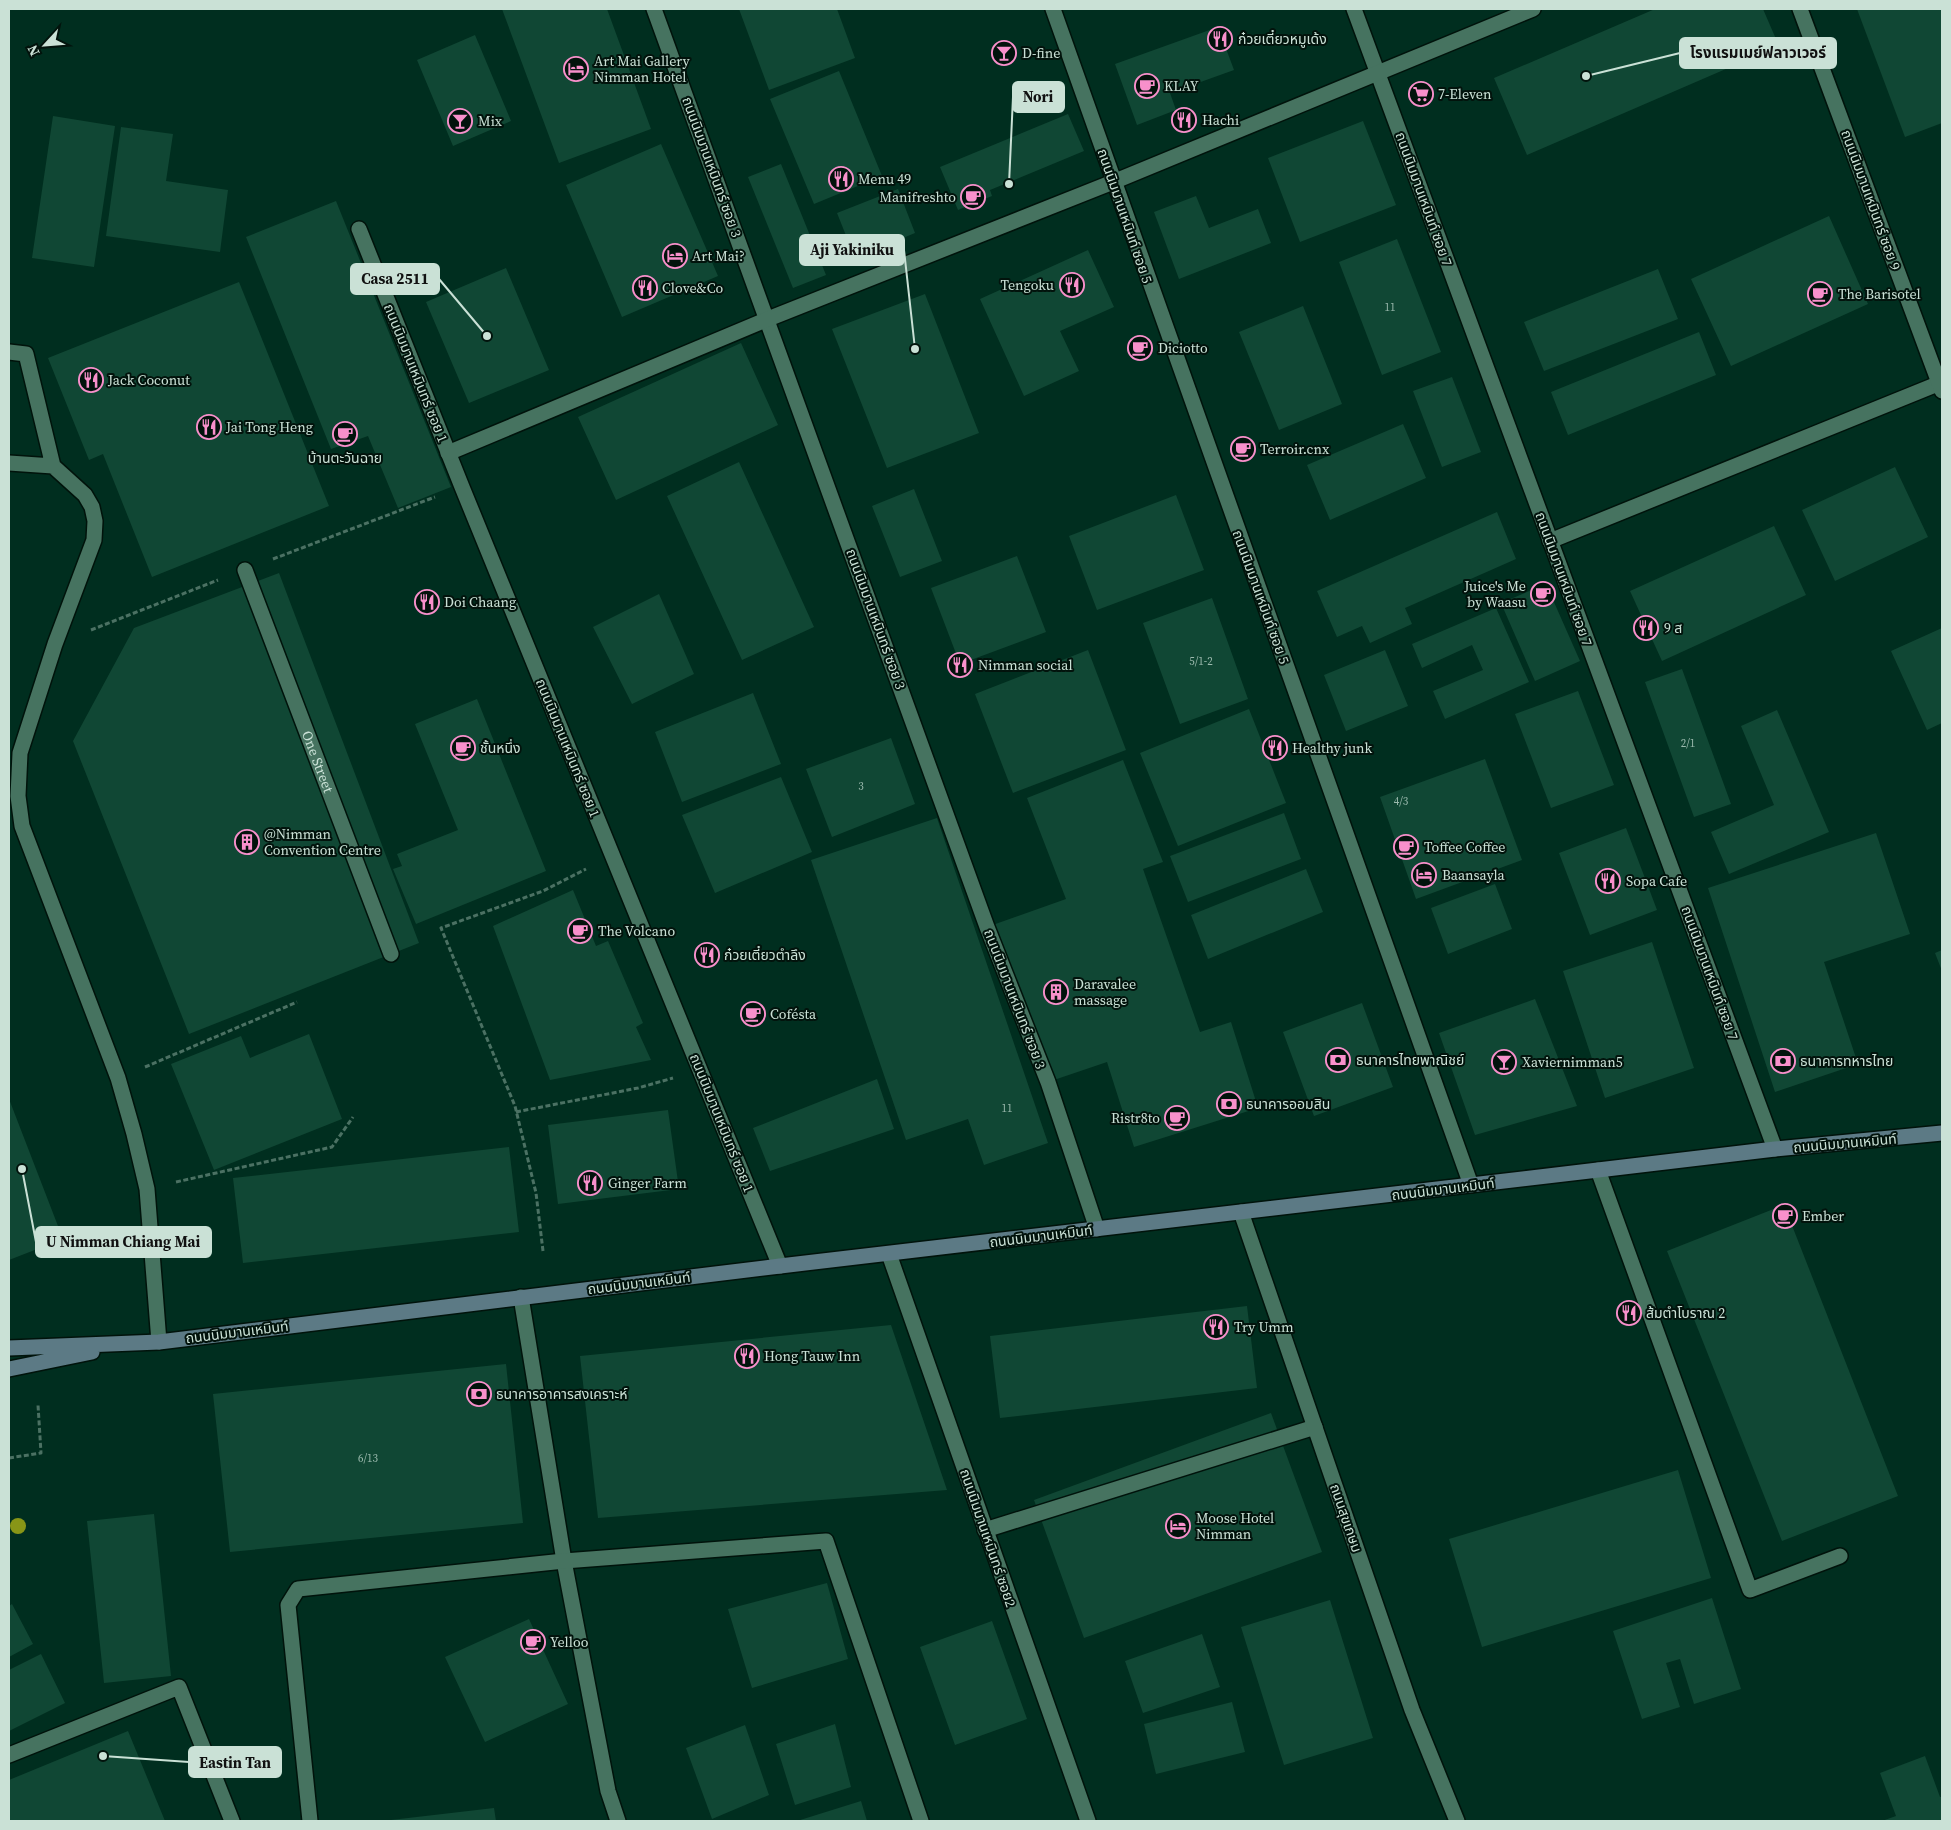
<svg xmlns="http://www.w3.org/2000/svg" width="1951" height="1830" viewBox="0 0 1951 1830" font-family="'Source Serif 4','Noto Sans Thai',serif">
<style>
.building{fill:#104734}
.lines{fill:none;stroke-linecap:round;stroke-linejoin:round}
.lane-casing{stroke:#00130b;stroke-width:18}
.street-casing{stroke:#00130b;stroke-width:18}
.secondary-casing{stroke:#00130b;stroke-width:18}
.path{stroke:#4b7163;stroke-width:3;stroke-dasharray:5 2.5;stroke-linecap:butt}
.lane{stroke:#467360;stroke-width:15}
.street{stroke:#467360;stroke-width:15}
.secondary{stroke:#5c7a85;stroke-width:15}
.tree{fill:#889617}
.labels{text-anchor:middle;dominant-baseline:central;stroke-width:4;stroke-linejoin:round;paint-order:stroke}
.number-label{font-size:11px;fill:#9cbaae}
.poi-label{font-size:14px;fill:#cae1d6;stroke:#02130c;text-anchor:start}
.street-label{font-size:14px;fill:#cae1d6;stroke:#02130c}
.leader{fill:none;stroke:#cae1d6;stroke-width:2}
.callout-dot{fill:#cae1d6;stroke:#02130c;stroke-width:2}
.callout{fill:#cae1d6;stroke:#cae1d6;stroke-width:2}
.callout-label{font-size:15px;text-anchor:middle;font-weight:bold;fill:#111}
</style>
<rect width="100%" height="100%" fill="#002e1f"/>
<path class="building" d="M502 9H607L651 129 559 163Z
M739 9H837L855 58 769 90Z
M1655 9H1763L1779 46 1527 155 1494 78Z
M1857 9H1942V123L1905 137Z
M1218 27 1234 70 1170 93 1176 110 1137 125 1115 64Z
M475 35 511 121 453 146 417 60Z
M839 71 882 176 814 204 770 99Z
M1068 114 1084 151 990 190 992 196 958 210 940 167Z
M53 116 115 126 94 267 32 258Z
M1363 121 1396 205 1300 242 1268 158Z
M121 127 173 134 166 181 228 190 220 252 106 236Z
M661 144 718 276 622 317 566 185Z
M781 164 826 275 793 288 748 177Z
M898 189 915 233 855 258 837 213Z
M1196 196 1209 228 1258 209 1271 243 1179 279 1154 212Z
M336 201 451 487 398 508 368 436 331 449 246 237Z
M1829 216 1868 304 1731 366 1691 279Z
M1397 239 1441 352 1382 375 1339 262Z
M1088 250 1114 307 1060 331 1079 371 1024 396 980 299Z
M506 268 549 370 469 403 426 302Z
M1658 269 1678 319 1544 371 1524 322Z
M239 282 329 506 152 577 103 454 89 460 48 358Z
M925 294 979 433 887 468 832 329Z
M1303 306 1342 404 1279 430 1239 332Z
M1699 332 1716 375 1568 435 1551 392Z
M741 343 778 425 616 500 578 417Z
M1452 377 1481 452 1442 467 1413 391Z
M1403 424 1426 478 1330 520 1307 465Z
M739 462 814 627 742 660 667 496Z
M1895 467 1928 537 1835 581 1802 510Z
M914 489 942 561 900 577 872 506Z
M1176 495 1204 570 1097 610 1069 536Z
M1497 512 1516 559 1405 608 1412 624 1370 643 1362 626 1337 637 1317 591Z
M1774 526 1806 595 1662 661 1630 591Z
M1017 556 1046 632 960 664 931 588Z
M279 573 419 943 189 1034 73 741 134 628Z
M1546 584 1580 661 1535 681 1501 603Z
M659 594 694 674 632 704 593 627Z
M1212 598 1248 699 1180 724 1143 623Z
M1496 608 1529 682 1445 719 1433 691 1483 670 1472 645 1422 668 1412 644Z
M1942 628V723L1927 730 1891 651Z
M1088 650 1126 750 1013 793 975 694Z
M1385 650 1408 706 1346 731 1324 675Z
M1682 669 1731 804 1694 817 1645 682Z
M1578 691 1614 785 1551 808 1515 714Z
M753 693 781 764 682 802 655 732Z
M477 699 546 871 416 924 393 869 402 866 397 854 458 830 415 724Z
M1249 709 1286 803 1178 846 1140 753Z
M1777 710 1829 832 1729 874 1711 832 1774 805 1741 726Z
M891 738 915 804 832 837 806 769Z
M1485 759 1522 860 1416 899 1380 797Z
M1123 760 1163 862 1143 869 1200 1032 1231 1022 1258 1108 1134 1147 1107 1062 1048 1082 987 927 1066 899 1027 798Z
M781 777 812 852 715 893 682 815Z
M1284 813 1301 859 1188 902 1170 856Z
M937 818 1048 1143 984 1165 968 1119 906 1140 811 860Z
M1626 828 1657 910 1590 935 1559 853Z
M1876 833 1910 934 1824 962 1858 1064 1775 1092 1708 888Z
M1306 869 1323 912 1208 959 1191 915Z
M1495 884 1512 929 1448 954 1431 908Z
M573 890 596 946 608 941 643 1023 636 1027 651 1060 550 1080 493 926Z
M1652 942 1694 1068 1605 1098 1563 971Z
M1942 950V971L1935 953Z
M1535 999 1577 1106 1475 1135 1439 1033Z
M1362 1003 1393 1087 1314 1116 1283 1032Z
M309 1034 342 1119 214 1170 171 1064 241 1036 250 1058Z
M877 1079 894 1129 770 1171 753 1128Z
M9 1099 63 1239 9 1260Z
M668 1110 679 1189 558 1204 548 1125Z
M509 1147 519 1232 243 1263 233 1178Z
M1784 1205 1898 1496 1782 1541 1667 1251Z
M1247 1306 1257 1388 1000 1418 990 1336Z
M891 1325 947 1490 598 1518 580 1356Z
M506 1364 523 1523 230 1552 213 1394Z
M1271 1413 1322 1552 1084 1638 1034 1500Z
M1678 1470 1711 1578 1482 1647 1449 1539Z
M154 1514 171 1676 104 1683 87 1521Z
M827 1583 848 1659 752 1688 728 1609Z
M1712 1598 1741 1689 1694 1704 1680 1659 1666 1663 1680 1707 1642 1719 1613 1631Z
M1330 1600 1373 1738 1284 1765 1241 1627Z
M12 1604 33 1644 9 1657V1606Z
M529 1619 568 1704 485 1742 445 1657Z
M992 1621 1027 1719 955 1745 920 1647Z
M1202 1634 1220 1687 1143 1713 1125 1661Z
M41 1654 65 1703 9 1731V1670Z
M1232 1702 1245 1752 1156 1774 1144 1724Z
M835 1724 851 1787 795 1805 776 1744Z
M745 1725 769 1795 712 1819 686 1748Z
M128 1731 165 1821H9V1780Z
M1925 1756 1940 1797H1942V1821H1882L1896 1816 1880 1773Z
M861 1801 867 1821H797Z
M494 1808 496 1821H392L391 1820Z"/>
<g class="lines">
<defs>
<path id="lane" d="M9 352 26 354 53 466 85 495 92 507 95 521 94 540 55 644 20 753 18 796 22 826 118 1078 134 1134 147 1189 159 1342
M9 463 53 466
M1550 541 1940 383
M1598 1170 1750 1590 1840 1556
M985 1530 1315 1427
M9 1755 179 1687 232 1821"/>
<g id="street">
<path d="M654 9 987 927 1048 1082 1097 1229"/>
<path d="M1053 9 1471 1185"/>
<path d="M1354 9 1775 1149"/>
<path d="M1800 9 1942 391"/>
<path d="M359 229 462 487 780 1266"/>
<path d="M448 453 768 319 1113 182 1533 9"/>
<path id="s1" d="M245 570 391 954"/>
<path d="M1241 1212 1412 1710 1457 1821"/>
<path d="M889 1254 1088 1821"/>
<path d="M521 1297 564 1561 608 1791 618 1821"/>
<path d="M310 1821 288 1605 298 1589 564 1561 826 1541 921 1821"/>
</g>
<path id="secondary" d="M9 1348 159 1342 780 1266 1598 1170 1775 1149 1942 1133
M9 1369 92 1352"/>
</defs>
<use href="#lane" class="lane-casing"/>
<use href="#street" class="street-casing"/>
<use href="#secondary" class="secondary-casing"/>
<path class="path" d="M273 559 435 497
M91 630 218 580
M145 1067 297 1002
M516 1112 638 1088 673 1078
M176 1182 332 1147 353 1117
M543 1251 536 1193 515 1106 441 928 543 891 586 869
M9 1458 41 1453 38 1405"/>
<use href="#lane" class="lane"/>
<use href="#street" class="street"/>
<use href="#secondary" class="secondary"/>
</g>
<circle class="tree" cx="18" cy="1526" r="8"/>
<defs>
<symbol id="restaurant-ring" viewBox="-11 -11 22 22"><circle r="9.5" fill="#02130c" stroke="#f890cb" stroke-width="1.5"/><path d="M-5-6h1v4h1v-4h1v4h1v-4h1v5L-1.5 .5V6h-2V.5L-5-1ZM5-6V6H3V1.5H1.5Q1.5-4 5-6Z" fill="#f890cb"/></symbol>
<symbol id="bar-ring" viewBox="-11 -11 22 22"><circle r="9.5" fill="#02130c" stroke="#f890cb" stroke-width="1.5"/><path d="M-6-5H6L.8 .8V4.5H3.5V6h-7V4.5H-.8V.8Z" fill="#f890cb"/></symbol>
<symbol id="hotel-ring" viewBox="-11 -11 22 22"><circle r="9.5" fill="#02130c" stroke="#f890cb" stroke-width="1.5"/><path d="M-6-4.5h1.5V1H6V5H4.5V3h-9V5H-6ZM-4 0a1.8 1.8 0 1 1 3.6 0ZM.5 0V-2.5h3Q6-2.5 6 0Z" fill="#f890cb"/></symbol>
<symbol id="cafe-ring" viewBox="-11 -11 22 22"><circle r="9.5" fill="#02130c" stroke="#f890cb" stroke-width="1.5"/><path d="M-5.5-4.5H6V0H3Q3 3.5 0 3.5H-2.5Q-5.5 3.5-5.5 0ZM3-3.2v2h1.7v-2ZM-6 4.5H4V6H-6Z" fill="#f890cb"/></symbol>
<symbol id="supermarket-ring" viewBox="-11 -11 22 22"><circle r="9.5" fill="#02130c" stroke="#f890cb" stroke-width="1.5"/><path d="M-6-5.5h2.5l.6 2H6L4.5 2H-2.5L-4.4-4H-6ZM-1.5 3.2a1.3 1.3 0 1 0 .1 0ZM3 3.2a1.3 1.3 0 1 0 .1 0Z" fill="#f890cb"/></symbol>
<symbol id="building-ring" viewBox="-11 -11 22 22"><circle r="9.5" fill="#02130c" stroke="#f890cb" stroke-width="1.5"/><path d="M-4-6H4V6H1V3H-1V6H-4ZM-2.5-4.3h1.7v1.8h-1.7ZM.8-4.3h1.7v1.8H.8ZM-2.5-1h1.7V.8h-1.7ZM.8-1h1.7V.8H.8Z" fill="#f890cb"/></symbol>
<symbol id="bank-ring" viewBox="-11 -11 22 22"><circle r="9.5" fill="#02130c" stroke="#f890cb" stroke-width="1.5"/><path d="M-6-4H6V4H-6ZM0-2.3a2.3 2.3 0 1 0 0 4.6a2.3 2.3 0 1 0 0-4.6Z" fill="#f890cb"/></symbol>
</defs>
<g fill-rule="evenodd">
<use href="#restaurant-ring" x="1206" y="25" width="28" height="28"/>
<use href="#bar-ring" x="990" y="39" width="28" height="28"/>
<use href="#hotel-ring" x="562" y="55" width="28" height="28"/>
<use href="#cafe-ring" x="1133" y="72" width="28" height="28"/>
<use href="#supermarket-ring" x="1407" y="80" width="28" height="28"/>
<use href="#restaurant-ring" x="1170" y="106" width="28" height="28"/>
<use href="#bar-ring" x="446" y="107" width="28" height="28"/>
<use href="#restaurant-ring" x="827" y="165" width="28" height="28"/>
<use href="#cafe-ring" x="959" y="183" width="28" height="28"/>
<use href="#hotel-ring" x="661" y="242" width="28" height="28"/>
<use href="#restaurant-ring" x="1058" y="271" width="28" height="28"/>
<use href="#restaurant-ring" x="631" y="274" width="28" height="28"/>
<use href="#cafe-ring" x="1806" y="280" width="28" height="28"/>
<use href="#cafe-ring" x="1126" y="334" width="28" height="28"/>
<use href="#restaurant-ring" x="77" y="366" width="28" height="28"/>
<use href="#restaurant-ring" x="195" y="413" width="28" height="28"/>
<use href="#cafe-ring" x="331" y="420" width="28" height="28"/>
<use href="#cafe-ring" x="1229" y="435" width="28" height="28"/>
<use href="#cafe-ring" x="1529" y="580" width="28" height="28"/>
<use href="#restaurant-ring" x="413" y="588" width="28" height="28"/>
<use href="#restaurant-ring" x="1632" y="614" width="28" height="28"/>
<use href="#restaurant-ring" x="946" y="651" width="28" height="28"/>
<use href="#cafe-ring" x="449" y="734" width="28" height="28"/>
<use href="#restaurant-ring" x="1261" y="734" width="28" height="28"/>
<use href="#building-ring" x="233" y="828" width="28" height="28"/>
<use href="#cafe-ring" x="1392" y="833" width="28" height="28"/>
<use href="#hotel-ring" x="1410" y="861" width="28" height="28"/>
<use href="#restaurant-ring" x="1594" y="867" width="28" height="28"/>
<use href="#cafe-ring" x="566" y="917" width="28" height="28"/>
<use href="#restaurant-ring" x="693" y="941" width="28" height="28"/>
<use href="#building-ring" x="1042" y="978" width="28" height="28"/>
<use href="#cafe-ring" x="739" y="1000" width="28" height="28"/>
<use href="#bank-ring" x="1324" y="1046" width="28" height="28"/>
<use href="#bank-ring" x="1769" y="1047" width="28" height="28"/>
<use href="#bar-ring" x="1490" y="1048" width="28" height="28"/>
<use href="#bank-ring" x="1215" y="1090" width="28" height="28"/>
<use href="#cafe-ring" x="1163" y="1104" width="28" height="28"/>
<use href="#restaurant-ring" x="576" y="1169" width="28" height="28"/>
<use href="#cafe-ring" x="1771" y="1202" width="28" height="28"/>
<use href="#restaurant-ring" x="1615" y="1299" width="28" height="28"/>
<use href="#restaurant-ring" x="1202" y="1313" width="28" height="28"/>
<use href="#restaurant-ring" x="733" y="1342" width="28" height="28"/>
<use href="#bank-ring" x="465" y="1380" width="28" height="28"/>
<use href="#hotel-ring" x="1164" y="1512" width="28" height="28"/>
<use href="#cafe-ring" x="519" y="1628" width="28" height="28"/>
</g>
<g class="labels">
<g class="number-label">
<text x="1390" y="307">11</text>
<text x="1201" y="661">5/1-2</text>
<text x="1688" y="743">2/1</text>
<text x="861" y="786">3</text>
<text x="1401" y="801">4/3</text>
<text x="1007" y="1108">11</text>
<text x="368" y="1458">6/13</text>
</g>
<g class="poi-label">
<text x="1238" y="39">ก๋วยเตี๋ยวหมูเด้ง</text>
<text x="1022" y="53">D-fine</text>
<text x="594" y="61">Art Mai Gallery<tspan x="594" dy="16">Nimman Hotel</tspan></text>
<text x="1164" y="86">KLAY</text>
<text x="1438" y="94">7-Eleven</text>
<text x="1202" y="120">Hachi</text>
<text x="478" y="121">Mix</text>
<text x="858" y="179">Menu 49</text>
<text x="956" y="197" text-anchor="end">Manifreshto</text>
<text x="692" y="256">Art Mai?</text>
<text x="1054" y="285" text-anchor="end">Tengoku</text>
<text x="662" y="288">Clove&amp;Co</text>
<text x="1838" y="294">The Barisotel</text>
<text x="1158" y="348">Diciotto</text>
<text x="108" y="380">Jack Coconut</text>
<text x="226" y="427">Jai Tong Heng</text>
<text x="1260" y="449">Terroir.cnx</text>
<text x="345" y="458" text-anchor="middle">บ้านตะวันฉาย</text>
<text x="1526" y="586" text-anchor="end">Juice's Me<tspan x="1526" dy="16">by Waasu</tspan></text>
<text x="444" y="602">Doi Chaang</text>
<text x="1664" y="628">9 ส</text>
<text x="978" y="665">Nimman social</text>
<text x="480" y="748">ชั้นหนึ่ง</text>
<text x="1292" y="748">Healthy junk</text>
<text x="264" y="834">@Nimman<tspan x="264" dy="16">Convention Centre</tspan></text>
<text x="1424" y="847">Toffee Coffee</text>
<text x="1442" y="875">Baansayla</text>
<text x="1626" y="881">Sopa Cafe</text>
<text x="598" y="931">The Volcano</text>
<text x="724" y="955">ก๋วยเตี๋ยวตำลึง</text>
<text x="1074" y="984">Daravalee<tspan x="1074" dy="16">massage</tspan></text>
<text x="770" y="1014">Cofésta</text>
<text x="1356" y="1060">ธนาคารไทยพาณิชย์</text>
<text x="1800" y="1061">ธนาคารทหารไทย</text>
<text x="1522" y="1062">Xaviernimman5</text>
<text x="1246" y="1104">ธนาคารออมสิน</text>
<text x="1160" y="1118" text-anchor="end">Ristr8to</text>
<text x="608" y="1183">Ginger Farm</text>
<text x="1802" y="1216">Ember</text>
<text x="1646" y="1313">ส้มตำโบราณ 2</text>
<text x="1234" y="1327">Try Umm</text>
<text x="764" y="1356">Hong Tauw Inn</text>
<text x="496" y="1394">ธนาคารอาคารสงเคราะห์</text>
<text x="1196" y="1518">Moose Hotel<tspan x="1196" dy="16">Nimman</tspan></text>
<text x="550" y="1642">Yelloo</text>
</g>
<g class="street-label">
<text transform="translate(712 167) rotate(70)">ถนนนิมมานเหมินทร์ ซอย 3</text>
<text transform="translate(1424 199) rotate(70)">ถนนนิมมานเหมินท์ ซอย 7</text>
<text transform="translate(1871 200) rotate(70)">ถนนนิมมานเหมินทร์ ซอย 9</text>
<text transform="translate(1125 216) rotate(71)">ถนนนิมมานเหมินท์ ซอย 5</text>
<text transform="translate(416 373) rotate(68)">ถนนนิมมานเหมินทร์ ซอย 1</text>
<text transform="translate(1564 579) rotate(70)">ถนนนิมมานเหมินท์ ซอย 7</text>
<text transform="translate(1261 597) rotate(70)">ถนนนิมมานเหมินท์ ซอย 5</text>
<text transform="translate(876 619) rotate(70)">ถนนนิมมานเหมินทร์ ซอย 3</text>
<text transform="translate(568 748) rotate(68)">ถนนนิมมานเหมินทร์ ซอย 1</text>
<text stroke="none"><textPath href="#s1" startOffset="205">One Street</textPath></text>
<text transform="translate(1710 973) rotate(70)">ถนนนิมมานเหมินท์ ซอย 7</text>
<text transform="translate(1015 999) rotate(69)">ถนนนิมมานเหมินทร์ ซอย 3</text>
<text transform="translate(722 1123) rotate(68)">ถนนนิมมานเหมินทร์ ซอย 1</text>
<text transform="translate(1845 1143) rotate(-5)">ถนนนิมมานเหมินท์</text>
<text transform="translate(1443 1189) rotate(-7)">ถนนนิมมานเหมินท์</text>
<text transform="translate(1041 1236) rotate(-7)">ถนนนิมมานเหมินท์</text>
<text transform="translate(639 1283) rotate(-7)">ถนนนิมมานเหมินท์</text>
<text transform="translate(237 1332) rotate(-7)">ถนนนิมมานเหมินท์</text>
<text transform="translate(1346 1518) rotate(71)">ถนนสุขเกษม</text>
<text transform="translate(988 1538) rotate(71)">ถนนนิมมานเหมินทร์ ซอย2</text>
</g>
</g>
<path class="leader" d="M1586 76L1680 53M1009 184L1013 97M915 349L904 250M487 336L439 279M22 1169L36 1242M103 1756L189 1762"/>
<g class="callout-dot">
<circle cx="1586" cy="76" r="5"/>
<circle cx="1009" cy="184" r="5"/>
<circle cx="915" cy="349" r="5"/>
<circle cx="487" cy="336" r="5"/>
<circle cx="22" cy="1169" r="5"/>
<circle cx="103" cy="1756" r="5"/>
</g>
<g class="callout">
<rect x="1680" y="38" width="156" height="30" rx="5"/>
<rect x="1013" y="82" width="51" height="30" rx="5"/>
<rect x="800" y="235" width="104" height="30" rx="5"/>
<rect x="351" y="264" width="88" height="30" rx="5"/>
<rect x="36" y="1227" width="175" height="30" rx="5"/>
<rect x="189" y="1747" width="92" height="30" rx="5"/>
</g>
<g class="callout-label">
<text x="1758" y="58">โรงแรมเมย์ฟลาวเวอร์</text>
<text x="1038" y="102">Nori</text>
<text x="852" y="255">Aji Yakiniku</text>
<text x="395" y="284">Casa 2511</text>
<text x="123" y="1247">U Nimman Chiang Mai</text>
<text x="235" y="1768">Eastin Tan</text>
</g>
<rect width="1951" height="1830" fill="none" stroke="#cae1d6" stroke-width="20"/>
<g transform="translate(45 45) rotate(244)" stroke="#02130c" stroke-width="4" paint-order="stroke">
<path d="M0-4L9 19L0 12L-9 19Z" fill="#cae1d6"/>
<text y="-8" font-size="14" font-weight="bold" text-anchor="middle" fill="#cae1d6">N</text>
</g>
</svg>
